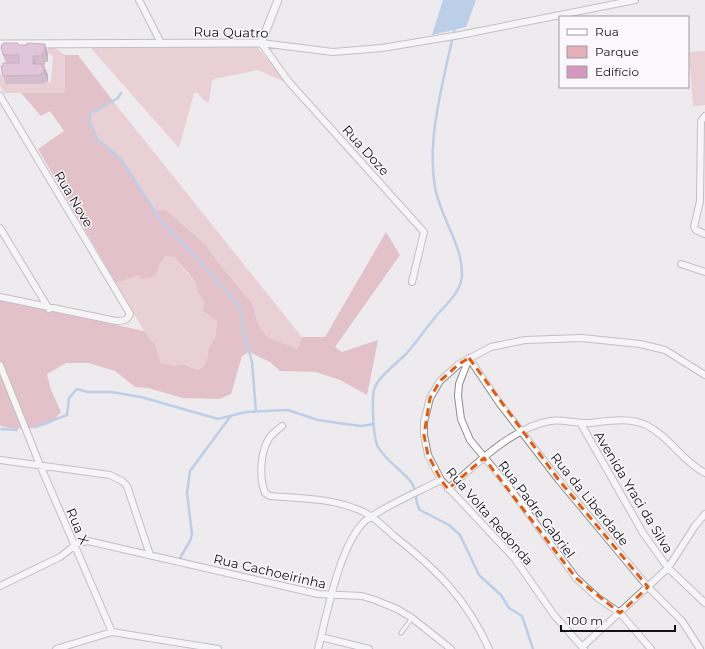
<svg xmlns="http://www.w3.org/2000/svg" width="705" height="649" viewBox="0 0 705 649" font-family="Montserrat,sans-serif">
<style>
.green{fill:#e4afb6}
.forest{fill:#d88e99}
.water{fill:#81ade2}
.lines{fill:none;stroke-linecap:round;stroke-linejoin:round}
.stream{stroke:#81ade2;stroke-width:2.5}
.service-casing{stroke:#8d8b8e;stroke-width:5}
.minor-casing{stroke:#8d8b8e;stroke-width:8}
.tertiary-casing{stroke:#8d8b8e;stroke-width:9}
.service{stroke:#fff;stroke-width:3}
.minor{stroke:#fff;stroke-width:6}
.tertiary{stroke:#fff;stroke-width:7}
.wall{fill:#b883a5}
.shaded-wall{fill:#966a86}
.building{fill:#d698c0;stroke:#966a86}
.marked{fill:none;stroke:#e8590c;stroke-width:3;stroke-dasharray:8 5;stroke-linejoin:round}
.labels{text-anchor:middle;dominant-baseline:central;stroke-width:3;stroke-linejoin:round;paint-order:stroke}
.street-label{font-size:13px;fill:#111112;stroke:#faf8fc}
</style>
<rect width="100%" height="100%" fill="#edebee"/>
<path class="green" d="M89 46 257 47 287 83 258 70 214 79 212 81 209 102 207 103 197 93H194L179 148Z
M48 48H55L65 55V93H4L0 86V73L7 84H44V82H51L53 56 48 53Z
M705 51V105L693 106 689 52Z
M113 101 302 337 297 349 267 337 258 324 252 303 220 265 206 245 166 210 153 209 125 164 97 139 90 122V114Z
M165 256 174 257 196 284 198 292 203 298 205 303 202 310 217 321 215 338 208 349V357L204 366 198 370 182 364 175 366 161 363 155 345 144 331 116 283 158 267Z"/>
<path class="forest" d="M65 55H78L113 101 90 114V122L97 139 125 164 153 209 166 210 206 245 220 265 252 303 258 324 267 337 297 349 302 337H325L386 232 400 255 335 347 342 352 378 340 367 395 340 380 316 372 280 371 270 362 249 352 242 356 231 394 219 399 183 398 148 388 135 387 115 371 89 363H66L47 374 51 390 61 412C58 415 54 421 50 423 41 429 9 431 0 425V300L144 331 155 345 161 363 175 366 182 364 198 370 204 366 208 357V349L215 338 217 321 202 310 205 303 198 292 196 284 189 274 174 257 165 256 158 267V271L152 277 142 279 139 275 116 283 38 149 64 131 50 111 41 116 21 93H65Z"/>
<path class="water" d="M443 0H476L466 27 432 35Z"/>
<g class="lines">
<path class="stream" d="M455 26C445 76 426 137 435 187 440 217 463 245 462 276 461 291 447 304 438 314 426 327 417 342 406 354 397 363 379 376 375 387 371 396 373 438 378 447 386 461 402 470 411 482 418 490 414 502 420 510L449 525 460 535 479 575 501 595 509 608 522 616 533 649
M121 93 118 98 90 114V122L97 139 121 159 161 221 205 267 239 306 242 317 244 333 252 362 256 412
M35 427 67 415 69 398 77 389 88 392H111L141 397 218 419 246 412 288 410 318 420 338 423 361 426 374 424
M0 429 17 430
M180 558 190 541 192 534 187 493 190 471 230 417"/>
<defs>
<path id="service" d="M401 633 412 618"/>
<path id="minor" d="M139 0 161 43
M261 43 333 52 382 48 460 35 635 0
M261 43 289 82 424 232 412 282
M0 96 130 314C127 321 123 321 116 321L0 297
M705 116 701 121 700 201 694 227 696 230 705 234
M0 228 49 309
M681 264 705 272
M469 358 500 404 558 479 648 587 682 621 700 649
M469 358 459 384 458 396 461 419 470 440 509 487 576 578 598 598 620 613 651 649
M0 365 40 465 112 632
M581 424 643 533 668 568 705 603
M282 426C278 430 273 433 270 437 260 451 259 477 265 493L270 496C298 498 327 498 354 508 370 513 382 525 394 536 436 569 467 599 489 649
M0 460 110 475 122 481 127 486 150 555
M448 489C475 465 513 427 550 421 563 419 576 424 590 423 608 421 629 417 646 425 670 437 682 461 705 473
M0 586 60 557 78 543 88 541 318 594 362 596 375 600 397 609 412 618 451 649
M321 637 369 649
M582 647 668 568 695 526 705 514
M56 649 112 632 218 649
M318 649C327 615 339 545 365 521 382 507 420 491 441 480
M584 649 554 615 515 559 441 480 428 455 424 435V422L430 398 440 381 459 364 491 347 525 340 582 338 640 344 665 350 705 375"/>
<path id="tertiary" d="M0 44 261 43 278 0"/>
</defs>
<use href="#service" class="service-casing"/>
<use href="#minor" class="minor-casing"/>
<use href="#tertiary" class="tertiary-casing"/>
<use href="#service" class="service"/>
<use href="#minor" class="minor"/>
<use href="#tertiary" class="tertiary"/>
</g>
<path class="wall" d="M45 44 48 53V62H45V65H43L48 75V82H44V84H6L3 76V66L6 63 3 55 18 45Z"/>
<path class="shaded-wall" d="M45 44 48 53V62L45 53Z
M42 53 45 62V65L42 56Z
M33 56 37 65 33 64Z
M42 64 44 70V66L48 75V82L42 66Z
M41 73 44 82V84L41 75Z"/>
<path class="building" d="M3 43H18V45H27V43L45 44V53H42V56H33V64H42V66H44V73H41V75L3 76 1 66H3V63H19V55H3L1 45H3Z"/>
<path d="M0 0H705V649H0ZM469 358 558 479 648 587 620 613 576 578 484 458 448 489 441 480 428 455 424 435 430 398 440 381 459 364Z" fill="#edebee" fill-opacity=".55" fill-rule="evenodd"/>
<path class="marked" d="M469 358 558 479 648 587 620 613 576 578 484 458 448 489 441 480 428 455 424 435 430 398 440 381 459 364Z"/>
<g class="labels">
<g class="street-label">
<text transform="translate(231 32) rotate(1)">Rua Quatro</text>
<text transform="translate(366 150) rotate(48)">Rua Doze</text>
<text transform="translate(74 199) rotate(59)">Rua Nove</text>
<text transform="translate(634 492) rotate(59)">Avenida Yraci da Silva</text>
<text transform="translate(590 499) rotate(51)">Rua da Liberdade</text>
<text transform="translate(537 509) rotate(53)">Rua Padre Gabriel</text>
<text transform="translate(490 516) rotate(49)">Rua Volta Redonda</text>
<text transform="translate(78 526) rotate(67)">Rua X</text>
<text transform="translate(270 571) rotate(13)">Rua Cachoeirinha</text>
</g>
</g>
<rect x="559" y="16" width="130" height="72" fill="#faf8fc" stroke="#9d9c9e"/>
<rect x="567" y="29" width="20" height="6" fill="#ffffff" stroke="#9d9c9e"/>
<text x="595" y="36" font-size="12" fill="#111112">Rua</text>
<rect x="567" y="46" width="20" height="12" fill="#e4afb6" stroke="#9d9c9e"/>
<text x="595" y="56" font-size="12" fill="#111112">Parque</text>
<rect x="567" y="66" width="20" height="12" fill="#d698c0" stroke="#9d9c9e"/>
<text x="595" y="76" font-size="12" fill="#111112">Edifício</text>
<path d="M561 625v6h114v-6" fill="none" stroke="#111112" stroke-width="2"/>
<text x="567" y="625" font-size="12" fill="#111112" stroke="#faf8fc" stroke-width="3" paint-order="stroke">100 m</text>
</svg>
